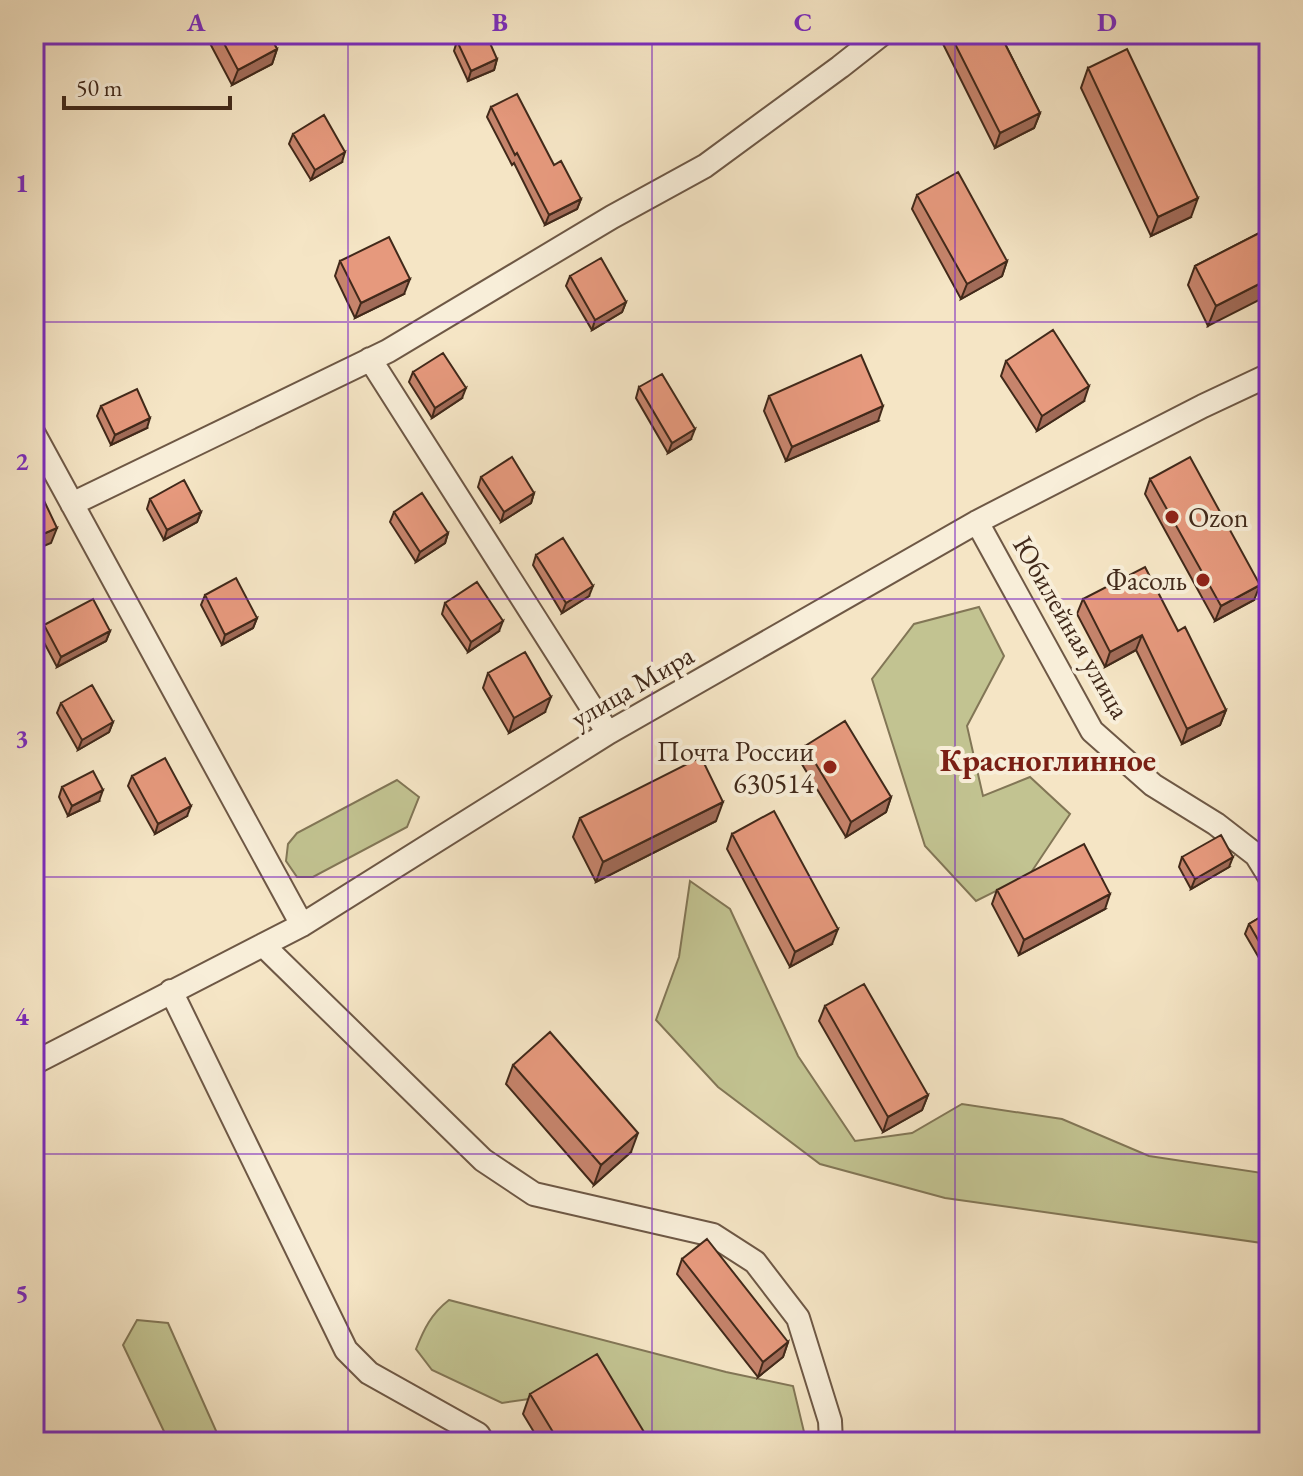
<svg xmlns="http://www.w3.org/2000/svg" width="1303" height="1476" viewBox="0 0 1303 1476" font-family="'EB Garamond',serif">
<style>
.green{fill:#c2c391;stroke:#827656;stroke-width:2}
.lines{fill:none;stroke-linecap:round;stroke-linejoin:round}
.minor-casing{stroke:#6e5845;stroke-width:26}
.minor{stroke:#f8eed9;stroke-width:22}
.wall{fill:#c6846c;stroke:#41291a;stroke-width:2}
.shaded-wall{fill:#a16b58;stroke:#41291a;stroke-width:2}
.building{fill:#e6997d;stroke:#41291a;stroke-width:2}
.grid{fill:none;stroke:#7b2cbf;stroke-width:2;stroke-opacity:0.55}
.poi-dot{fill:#8f2418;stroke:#f8eed9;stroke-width:3}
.labels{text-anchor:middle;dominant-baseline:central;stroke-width:8;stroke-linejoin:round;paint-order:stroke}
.poi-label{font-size:28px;fill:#41291a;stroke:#f8eed9;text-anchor:end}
.street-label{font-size:28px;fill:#41291a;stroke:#f8eed9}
.quarter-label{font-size:32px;font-weight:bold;fill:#7a1f14;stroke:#f8eed9}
.neatline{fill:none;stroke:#7b2cbf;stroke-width:3}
.grid-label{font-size:26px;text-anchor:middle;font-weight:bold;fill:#7b2cbf}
</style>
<rect width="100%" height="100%" fill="#f5e5c5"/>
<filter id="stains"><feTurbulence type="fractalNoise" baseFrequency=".0025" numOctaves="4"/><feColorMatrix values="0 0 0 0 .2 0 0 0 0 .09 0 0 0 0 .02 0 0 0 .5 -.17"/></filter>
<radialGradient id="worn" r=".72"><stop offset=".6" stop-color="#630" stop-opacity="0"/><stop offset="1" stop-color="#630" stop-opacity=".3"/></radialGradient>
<path class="green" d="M979 607 1004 656 967 726 983 796 1030 777 1070 814 1030 874 976 901 925 846 872 679 914 624Z
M397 780 419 797 407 827 313 877H297L286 861 288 844 297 833Z
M690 881 730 909 798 1056 855 1141 912 1133 962 1104 1062 1119 1149 1156 1269 1174V1244L945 1198 820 1164 718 1087 656 1020 679 957Z
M449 1300 726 1372 793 1386 805 1436 796 1442H671L631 1428 529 1399 502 1403 432 1370 416 1349C424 1329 431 1314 449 1300Z
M137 1320 168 1323 221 1442H169L123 1345Z"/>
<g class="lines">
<defs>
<path id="minor" d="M370 359 608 733
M34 434 302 925
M72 504 388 351 612 217 705 166 840 67 882 34
M977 522 1092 731 1153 785 1216 824 1256 855 1269 876
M263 945 483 1160 534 1194 713 1235 755 1262 798 1318 830 1421 831 1442
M171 991 346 1350 369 1373 478 1434 483 1442
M34 1063 302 925 608 733 977 522 1203 406 1269 375"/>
</defs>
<use href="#minor" class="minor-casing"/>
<use href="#minor" class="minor"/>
</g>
<path class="wall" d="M205 34H269L277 49 272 64 232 85Z
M938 34H1000L1040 113 1034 128 995 148Z
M457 41 497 59 494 70 468 81 454 51Z
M1088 68 1191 217 1151 236 1081 88Z
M491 107 554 165 581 199 577 209 545 225 514 163 512 165 487 117Z
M293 134 342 162 311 180 289 144Z
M917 195 1007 261 1002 276 961 299 912 209Z
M1269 228 1208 326 1188 285 1195 266Z
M340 261 404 294 355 318 335 276Z
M570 276 626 302 622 312 592 330 566 286Z
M1006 361 1084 401 1037 431 1001 376Z
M413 372 462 398 432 418 409 382Z
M639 387 691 439 668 453 636 398Z
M769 396 878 421 786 461 764 411Z
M101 406 147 428 111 445 97 416Z
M481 477 534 493 531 503 501 522 478 487Z
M1150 479 1254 600 1215 621 1145 494Z
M150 499 201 512 197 522 164 540 147 509Z
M394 512 448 533 445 543 416 562 390 522Z
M536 555 589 596 562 613 533 565Z
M205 595 257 618 253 628 222 645 201 605Z
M1083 599 1178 631 1226 710 1220 725 1182 744 1136 650 1105 667 1077 614Z
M445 603 499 631 468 652 442 614Z
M44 625 110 631 106 641 57 667 40 635Z
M488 673 545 712 509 733 483 688Z
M61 703 113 722 109 732 78 750 57 713Z
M805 746 891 797 886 812 846 837 800 761Z
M132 776 187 816 155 834 128 786Z
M62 787 99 801 68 816 59 797Z
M580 818 716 821 596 882 573 837Z
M732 834 832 944 790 967 727 849Z
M1182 857 1229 867 1191 889 1179 867Z
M997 890 1105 909 1019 955 992 904Z
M1269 912V975L1245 934 1249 924Z
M825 1006 928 1095 922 1110 883 1132 819 1021Z
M513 1065 631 1152 594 1185 506 1084Z
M682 1259 788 1342 783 1357 758 1377 677 1274Z
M530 1394 650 1442H540L523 1414Z"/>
<path class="shaded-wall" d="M277 49 272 64 232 85 238 70Z
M497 59 494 70 468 81 471 71Z
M1040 113 1034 128 995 148 1000 133Z
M345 152 342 162 311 180 315 170Z
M1198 198 1191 217 1151 236 1158 217Z
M581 199 577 209 545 225 549 215Z
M1007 261 1002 276 961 299 967 284Z
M410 279 404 294 355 318 361 303Z
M1269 279V295L1208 326 1216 306Z
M626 302 622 312 592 330 595 320Z
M1089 386 1084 401 1037 431 1042 416Z
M466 388 462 398 432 418 435 408Z
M883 406 878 421 786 461 792 447Z
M150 418 147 428 111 445 115 435Z
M695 429 691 439 668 453 672 443Z
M534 493 531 503 501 522 504 512Z
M201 512 197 522 164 540 167 530Z
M57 528 51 543 34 550V538Z
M448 533 445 543 416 562 420 552Z
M1260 585 1254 600 1215 621 1221 606Z
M593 586 589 596 562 613 566 603Z
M257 618 253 628 222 645 225 635Z
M503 621 499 631 468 652 471 642Z
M110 631 106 641 57 667 61 657Z
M1142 635 1136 650 1105 667 1110 652Z
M551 697 545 712 509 733 514 718Z
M1226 710 1220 725 1182 744 1187 729Z
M113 722 109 732 78 750 82 740Z
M103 790 99 801 68 816 72 806Z
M891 797 886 812 846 837 851 822Z
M723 802 716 821 596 882 603 862Z
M191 806 187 816 155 834 158 824Z
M1233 857 1229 867 1191 889 1195 879Z
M1110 894 1105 909 1019 955 1024 940Z
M838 929 832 944 790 967 795 952Z
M928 1095 922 1110 883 1132 888 1117Z
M638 1133 631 1152 594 1185 601 1165Z
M788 1342 783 1357 758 1377 763 1362Z"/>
<path class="building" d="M219 34H269L277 49 238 70Z
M472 34H486L497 59 471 71 457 41Z
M950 34H1000L1040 113 1000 133Z
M1127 49 1198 198 1158 217 1088 68Z
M517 94 554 165 561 161 581 199 549 215 517 153 515 155 491 107Z
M324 115 345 152 315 170 293 134Z
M958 172 1007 261 967 284 917 195Z
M1269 228V279L1216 306 1195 266Z
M389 237 410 279 361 303 340 261Z
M601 258 626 302 595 320 570 276Z
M1053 330 1089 386 1042 416 1006 361Z
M443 353 466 388 435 408 413 372Z
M861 355 883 406 792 447 769 396Z
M662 374 695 429 672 443 639 387Z
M137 389 150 418 115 435 101 406Z
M512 457 534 493 504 512 481 477Z
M1190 457 1260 585 1221 606 1150 479Z
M184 480 201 512 167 530 150 499Z
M38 488 57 528 34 538V490Z
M422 493 448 533 420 552 394 512Z
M563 538 593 586 566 603 536 555Z
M1145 567 1178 631 1185 627 1226 710 1187 729 1142 635 1110 652 1083 599Z
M236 578 257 618 225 635 205 595Z
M477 582 503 621 471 642 445 603Z
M93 599 110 631 61 657 44 625Z
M525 652 551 697 514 718 488 673Z
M92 685 113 722 82 740 61 703Z
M845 721 891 797 851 822 805 746Z
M701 757 723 802 603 862 580 818Z
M165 758 191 806 158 824 132 776Z
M93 771 103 790 72 806 62 787Z
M774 811 838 929 795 952 732 834Z
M1221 835 1233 857 1195 879 1182 857Z
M1084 844 1110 894 1024 940 997 890Z
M1269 912V959L1249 924Z
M864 984 928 1095 888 1117 825 1006Z
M550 1032 638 1133 601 1165 513 1065Z
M707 1239 788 1342 763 1362 682 1259Z
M597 1354 650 1442H559L530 1394Z"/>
<path class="grid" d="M348 34V1442M652 34V1442M955 34V1442M34 322H1269M34 599H1269M34 877H1269M34 1154H1269"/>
<g class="poi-dot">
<circle cx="1172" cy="517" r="8"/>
<circle cx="1203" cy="580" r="8"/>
<circle cx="830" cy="767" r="8"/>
</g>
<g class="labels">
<g class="poi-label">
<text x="1188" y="517" text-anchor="start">Ozon</text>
<text x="1187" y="580">Фасоль</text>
<text x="814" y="751">Почта России<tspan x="814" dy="32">630514</tspan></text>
</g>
<g class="street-label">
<text transform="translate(1072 627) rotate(60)">Юбилейная улица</text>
<text transform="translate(632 686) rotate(-30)">улица Мира</text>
</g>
<g class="quarter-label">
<text x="1048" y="760">Красноглинное</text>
</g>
</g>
<rect width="1303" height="1476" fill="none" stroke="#f5e5c5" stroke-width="88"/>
<path d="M64 96v12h166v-12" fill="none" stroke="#41291a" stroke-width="4"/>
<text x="76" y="96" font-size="24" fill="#41291a" stroke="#f8eed9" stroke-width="6" paint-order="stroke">50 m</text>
<rect x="44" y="44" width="1215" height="1388" class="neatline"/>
<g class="grid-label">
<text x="196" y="31">A</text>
<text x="500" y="31">B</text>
<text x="803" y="31">C</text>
<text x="1107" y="31">D</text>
<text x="22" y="192">1</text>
<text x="22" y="470">2</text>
<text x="22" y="747">3</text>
<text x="22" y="1025">4</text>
<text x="22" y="1302">5</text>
</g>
<rect width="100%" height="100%" filter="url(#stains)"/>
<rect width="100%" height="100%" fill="url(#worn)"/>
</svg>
